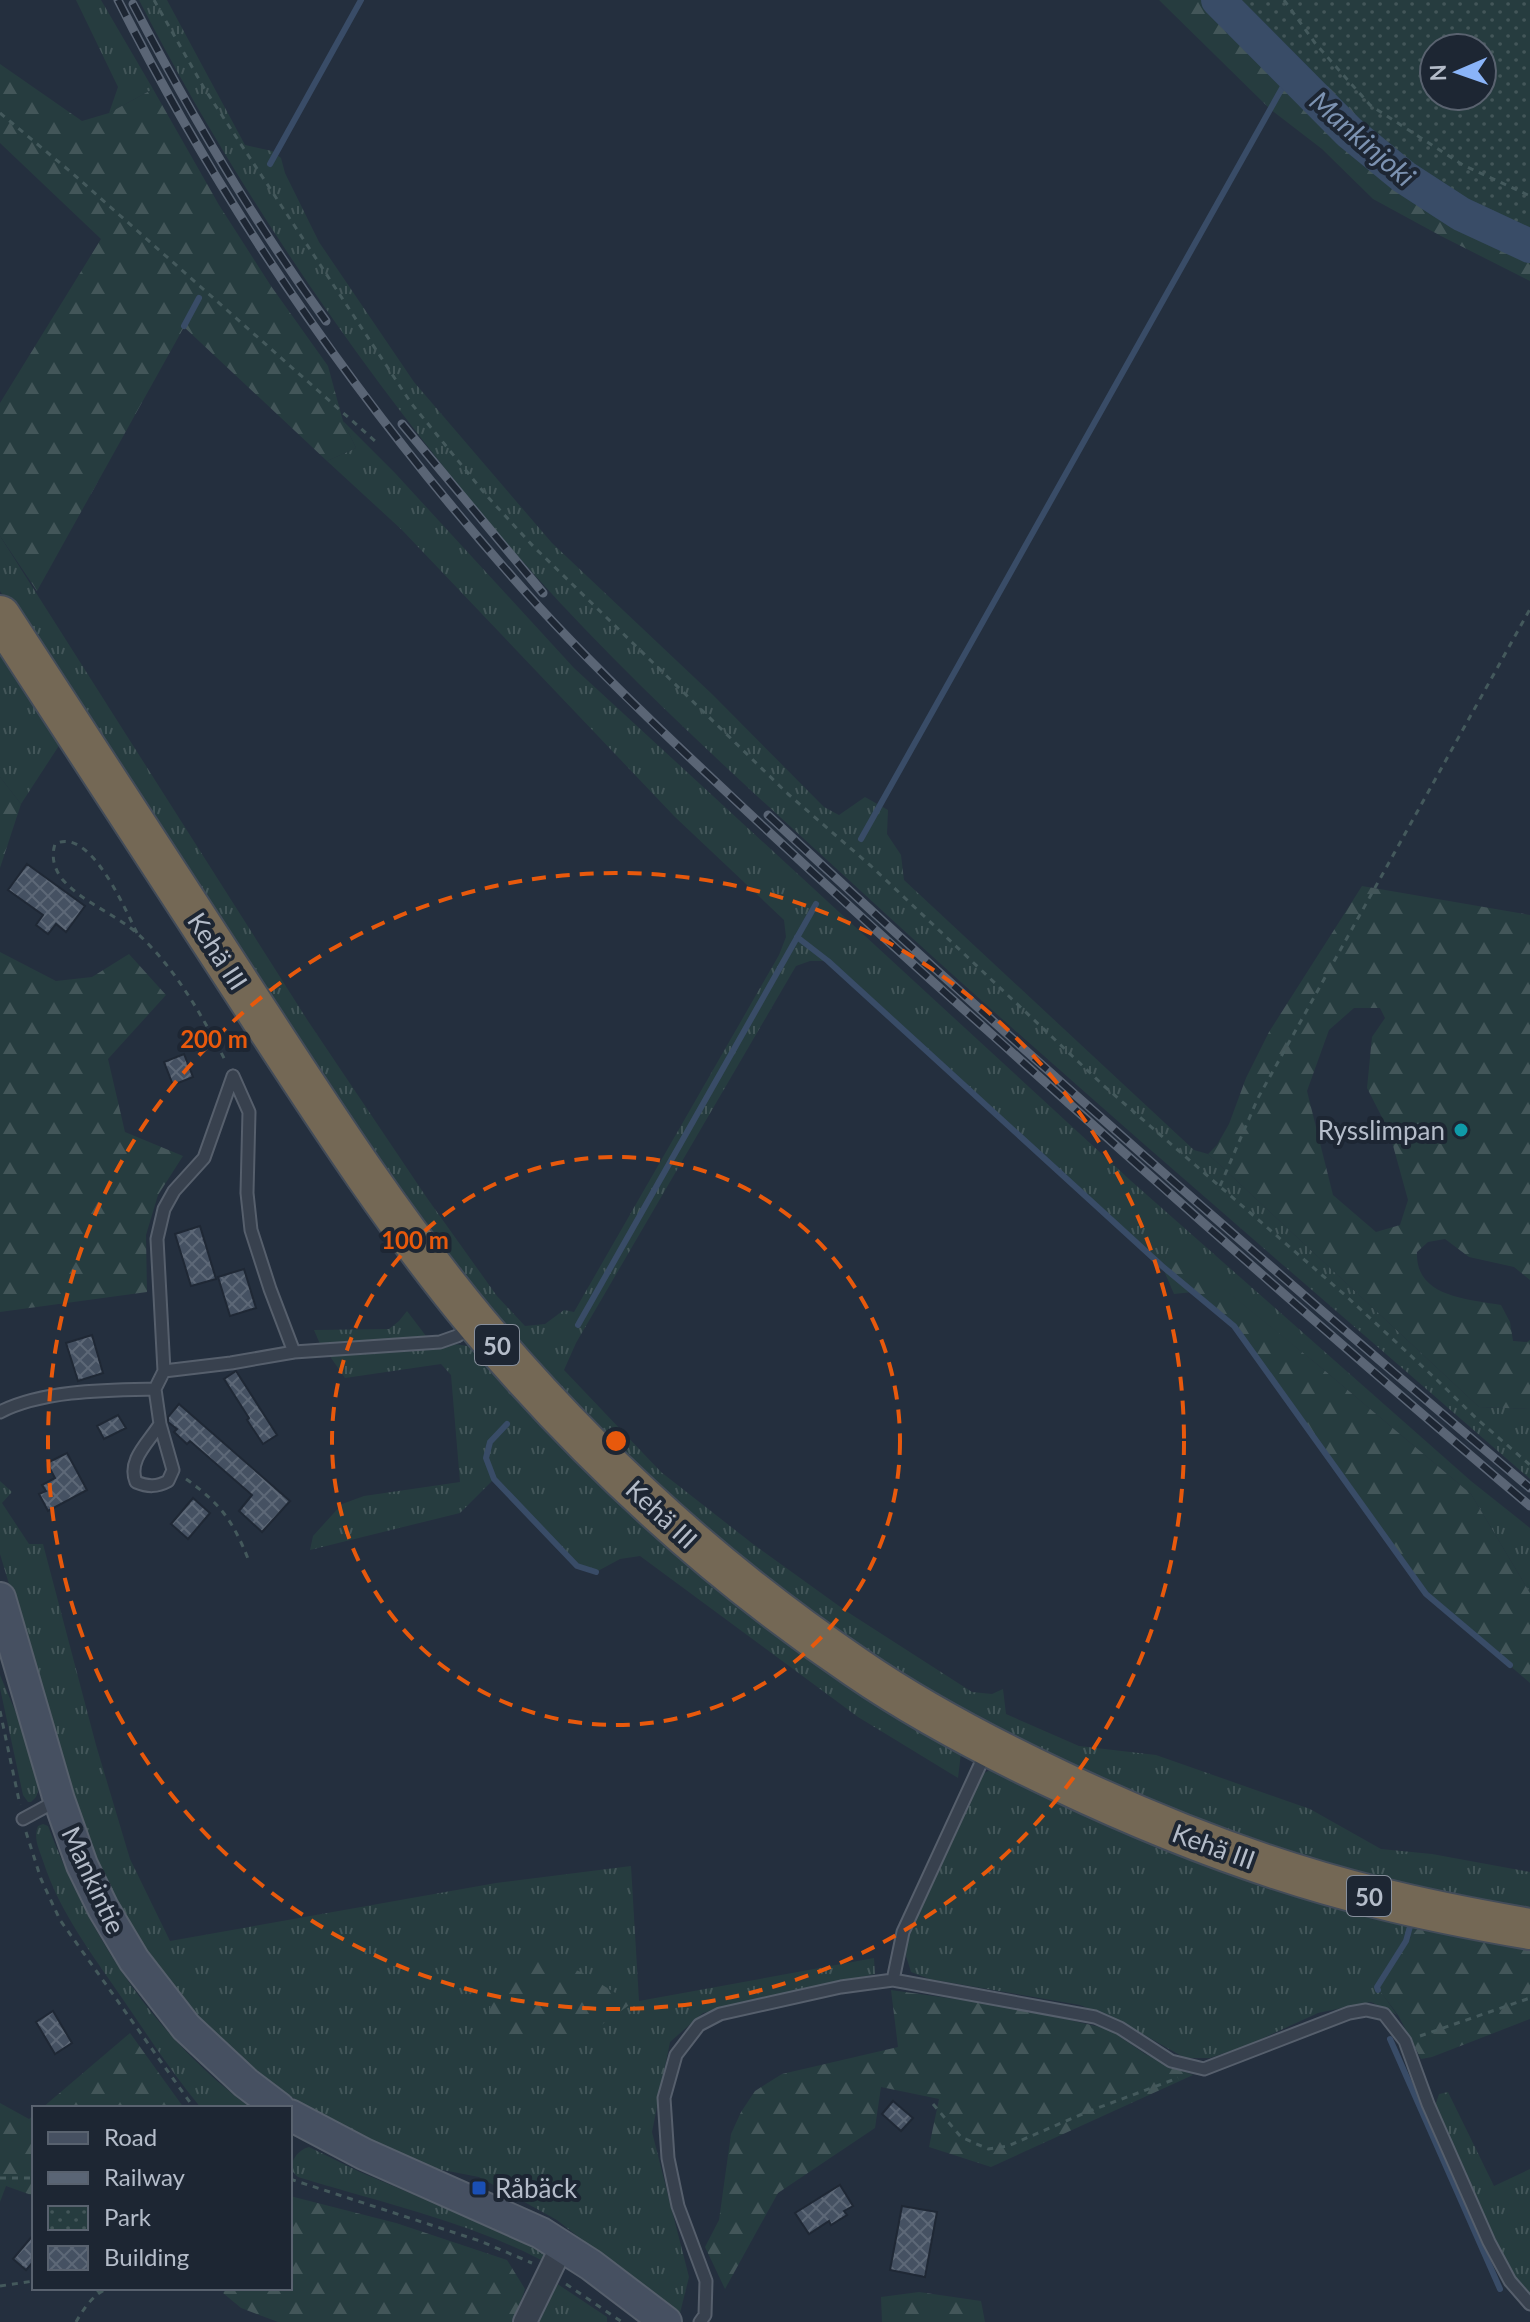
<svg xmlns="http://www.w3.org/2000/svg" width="1530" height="2322" viewBox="0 0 1530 2322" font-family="Lato,sans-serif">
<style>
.grass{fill:url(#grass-tufts)}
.forest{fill:url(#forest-firs);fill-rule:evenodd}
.park{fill:url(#park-dots);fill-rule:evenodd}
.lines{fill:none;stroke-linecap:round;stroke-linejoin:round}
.stream{stroke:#394c67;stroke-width:6}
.river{stroke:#394c67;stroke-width:34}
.building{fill:url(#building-cross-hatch);stroke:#1f2835;stroke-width:2}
.lane-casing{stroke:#565f6c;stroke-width:15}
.street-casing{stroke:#565f6c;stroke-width:26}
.secondary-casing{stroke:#565f6c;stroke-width:34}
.highway-casing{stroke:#434c59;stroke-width:44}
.path{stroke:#44595c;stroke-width:3;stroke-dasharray:6 6;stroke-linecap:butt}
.lane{stroke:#38414e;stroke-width:11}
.street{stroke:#38414e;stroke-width:22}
.secondary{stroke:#465061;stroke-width:30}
.highway{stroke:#746855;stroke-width:40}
.rail-casing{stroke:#5a6575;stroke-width:9}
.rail{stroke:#1d2633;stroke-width:6;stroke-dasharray:18;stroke-linecap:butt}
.ring{fill:none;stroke:#e8590c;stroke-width:4;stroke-dasharray:14 10}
.culture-dot{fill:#0f9aa8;stroke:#1d2633;stroke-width:3}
.transit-dot{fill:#1a4fb4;stroke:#1d2633;stroke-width:3}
.labels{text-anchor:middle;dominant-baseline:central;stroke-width:8;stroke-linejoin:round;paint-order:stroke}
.shield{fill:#1d2633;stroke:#878f9c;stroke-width:2}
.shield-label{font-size:24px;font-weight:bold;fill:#b4bcc9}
.street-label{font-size:26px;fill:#b4bcc9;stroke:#1d2633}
.poi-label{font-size:26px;fill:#b4bcc9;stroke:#1d2633;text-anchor:end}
.water-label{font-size:28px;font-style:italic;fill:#7c92b1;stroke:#1d2633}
.centre{fill:#e8590c;stroke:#1d2633;stroke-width:4}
.ring-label{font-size:24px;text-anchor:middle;font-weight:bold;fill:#e8590c;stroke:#1d2633;stroke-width:8;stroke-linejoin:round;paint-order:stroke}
</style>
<defs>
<pattern id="grass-tufts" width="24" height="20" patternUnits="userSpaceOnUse" patternTransform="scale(2)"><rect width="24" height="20" fill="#263c3f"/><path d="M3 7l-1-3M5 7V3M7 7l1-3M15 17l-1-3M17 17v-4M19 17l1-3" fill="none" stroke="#435659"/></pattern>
<pattern id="forest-firs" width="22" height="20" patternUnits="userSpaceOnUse" patternTransform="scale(2)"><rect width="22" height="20" fill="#263c3f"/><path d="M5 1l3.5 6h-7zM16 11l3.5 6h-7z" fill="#435659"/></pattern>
<pattern id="park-dots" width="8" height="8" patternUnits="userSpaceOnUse" patternTransform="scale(2)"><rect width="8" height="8" fill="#263c3f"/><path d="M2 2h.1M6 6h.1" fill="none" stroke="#435659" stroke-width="1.8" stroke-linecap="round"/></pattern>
<pattern id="building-cross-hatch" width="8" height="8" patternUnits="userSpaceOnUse" patternTransform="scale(2)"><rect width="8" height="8" fill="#455162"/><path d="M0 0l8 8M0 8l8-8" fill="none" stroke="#5d6877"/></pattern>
</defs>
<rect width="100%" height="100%" fill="#242f3e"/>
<path class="grass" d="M76 0H101L153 89 109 113 118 87Z
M139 0H167L245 145 272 151 281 158 285 173 319 242 414 382 552 543 713 695 824 807 839 815 865 797 888 810 887 834 901 855 904 880 1194 1150 1208 1154 1479 1407 1530 1409V1479C1303 1281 1072 1086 851 882 725 767 596 651 487 520 354 360 234 185 139 0Z
M343 421 395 473 574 668 1130 1180 1471 1481 1530 1528V1593L1471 1494 1318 1365 1170 1246 1162 1266 828 961H810L796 966 576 1343 564 1370 661 1472 753 1544 846 1611 972 1692 992 1694 1003 1689 1006 1714 1079 1746 1156 1755 1310 1809 1381 1849 1432 1854 1530 1872V1912L1350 1878 1158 1812 1000 1735 838 1635 678 1512 557 1395 457 1276 138 802 0 591V536L308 1021 427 1198 497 1296 525 1326 545 1324 564 1310 574 1312 779 955 786 937 784 920 675 817 402 530 327 461 356 448Z
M0 646 62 741 21 804 0 777Z
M407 1311 426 1336 320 1344 314 1330 389 1329 399 1321Z
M454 1344 475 1347 961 1753 958 1778 858 1717 640 1556 620 1559 596 1572 577 1566 494 1479 460 1513 310 1550 313 1536 342 1504 364 1496 460 1482 451 1375 441 1364 345 1378 329 1355Z
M0 1481 12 1492 2 1503 29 1544H43L96 1745 130 1859 170 1941 496 1883 631 1866 639 2001 874 1958 875 1974 703 2013 670 2042 652 2132 689 2277 679 2317 557 2220 479 2177 427 2167 357 2136 312 2112 244 2062 175 1994 148 1957 115 1901 95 1859 78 1814 0 1554Z
M0 1675 19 1720 36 1779 38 1791 36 1797 31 1802H28L23 1795 0 1688Z
M995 1768 1420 1926 1387 1966 1377 1986 1397 2015 1371 2002 1318 2013 1248 2045 1210 2058H1185L1118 2020 1080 2005 929 1979 911 1972 906 1956 907 1937 977 1783 984 1773Z
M43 1824 48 1826C90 1937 154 2037 251 2108H201C172 2073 148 2036 122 1998 92 1954 60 1913 43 1861 39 1849 33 1838 38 1826Z
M1448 2092 1494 2186 1530 2169V2297L1522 2288 1498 2249 1435 2106 1439 2094Z
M309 2147 360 2172 500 2231 540 2250 545 2254 541 2260C466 2221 379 2202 298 2177L290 2169C293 2158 298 2150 309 2147Z
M553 2281 607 2317V2322H528Z"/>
<path class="forest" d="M1159 0H1530V281L1441 236 1373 199 1322 149 1270 109ZM1434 48H1482V96H1434Z
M0 64 82 121 109 113 153 89 219 205 271 286 328 366 343 421 356 448 327 461 184 327 37 591 0 536V403L101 239 0 143Z
M0 777 21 804 0 868Z
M1362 886 1530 915V1280L1514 1267 1469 1257 1445 1239 1428 1242 1417 1252C1415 1297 1467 1299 1501 1305L1510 1322 1513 1341 1527 1342 1530 1340V1409L1479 1407 1208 1154 1217 1145 1229 1124 1246 1078 1269 1032ZM1354 1008H1380L1385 1018 1372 1037 1367 1088 1389 1131 1408 1200 1400 1225 1376 1232 1333 1195 1307 1091 1329 1030Z
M0 952 56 981 92 977 129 954 166 995 108 1059 125 1132 183 1156 158 1195 146 1235 147 1292 0 1312Z
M1170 1245 1318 1365 1471 1494 1530 1593V1683L1426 1594 1298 1413 1234 1327 1193 1292 1174 1294 1162 1266Z
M1420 1926 1530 1943V2019L1432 2057 1421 2059 1398 2015 1377 1987 1387 1966Z
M545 1958 581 1972 632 2003 586 2036 486 2034 494 1983 511 1964Z
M891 1990 1012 2007 1109 2029 1145 2054 1193 2075 991 2167 929 2147 939 2099 881 2087 875 2128 778 2193 725 2289 705 2247 719 2220 731 2134 741 2112 755 2091 782 2074 898 2047Z
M130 2033 184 2108H42Z
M0 2103 29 2119 34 2115V2196L6 2186 0 2202Z
M290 2196 396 2223 507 2260 525 2289 514 2322H278L241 2308 223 2293 226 2288H290Z
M919 2292 981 2301 985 2322H882L881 2297Z"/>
<path class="park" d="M1245 0H1530V231C1474 203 1384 163 1351 108L1270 32ZM1434 48H1482V96H1434Z"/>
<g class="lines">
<path class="stream" d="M270 164 361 0
M184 326 199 298
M861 839 1290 74
M797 937 828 961 1162 1266 1234 1326 1426 1594 1510 1665
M578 1325 816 904
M507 1424 490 1442 486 1458 494 1479 577 1566 596 1572
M1378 1990 1377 1987 1406 1941 1411 1923
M1390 2039 1500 2289"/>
<path class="river" d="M1218 0 1349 132 1404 177 1461 214 1530 246"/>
</g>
<path class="building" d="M27 864 85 906 66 932 56 924 48 934 36 925 43 915 8 890Z
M184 1054 193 1077 173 1085 164 1062Z
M200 1226 216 1279 191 1286 175 1234Z
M244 1269 256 1308 230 1316 218 1277Z
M92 1335 103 1373 78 1381 66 1343Z
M236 1371 277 1435 263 1444 247 1420 249 1418 224 1379Z
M179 1404 290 1501 262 1532 239 1511 252 1495 190 1441 187 1444 174 1432 177 1429 168 1422V1417Z
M118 1415 126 1428 104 1439 97 1426Z
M67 1453 87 1490 48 1511 39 1494 46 1491 42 1485 55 1478 47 1463Z
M193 1498 210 1513 188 1539 171 1524Z
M53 2011 72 2043 55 2054 36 2022Z
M893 2101 913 2118 901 2131 882 2114Z
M840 2185 853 2206 844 2211 847 2215 831 2225 829 2221 809 2234 795 2213Z
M902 2206 937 2212 925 2277 890 2270Z
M34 2234V2261L26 2270 13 2259Z"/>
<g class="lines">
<defs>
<path id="lane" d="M233 1076 249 1112 247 1193 251 1230 270 1289 294 1352
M164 1371 157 1239 164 1209 174 1191 204 1158 233 1076
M155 1389 164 1371 231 1363 294 1352 440 1342 457 1336 470 1328
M0 1412C43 1390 107 1390 155 1389L160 1424 173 1470 168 1481C157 1487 148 1487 136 1482 127 1460 149 1442 160 1424
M23 1819 58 1800
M893 1980 903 1932 986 1752
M700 2322 705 2315 706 2281 678 2206 668 2158 664 2098 676 2055 699 2025 720 2014 841 1987 893 1980 1095 2017 1120 2028 1171 2061 1204 2069 1349 2013 1366 2010 1384 2014 1405 2041 1428 2104 1489 2242 1510 2281 1530 2304"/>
<path id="street" d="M525 2322 562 2246"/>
<path id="secondary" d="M0 1598 59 1800 82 1865 103 1908 134 1960 186 2027 246 2083 279 2108
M290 2115 364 2154 541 2233 591 2265 666 2322"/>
<path id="highway" d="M0 616C88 751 175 887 264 1022 331 1125 398 1228 477 1323 587 1454 715 1572 857 1668 921 1712 990 1748 1060 1781 1161 1829 1266 1870 1375 1897 1426 1910 1478 1920 1530 1929"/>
</defs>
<use href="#lane" class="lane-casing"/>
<use href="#street" class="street-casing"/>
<use href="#secondary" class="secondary-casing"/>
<use href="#highway" class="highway-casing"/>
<path class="path" d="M154 0 204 88 411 403 486 495 533 546 788 794 871 866 1104 1086 1345 1295 1436 1379 1476 1418 1530 1465
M1284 0 1315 43 1370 105 1463 165 1530 196
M0 113 72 173 375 441
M137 933C125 909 90 826 55 844 51 857 54 868 62 879 83 903 114 913 138 934 176 969 203 1017 226 1062
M1220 1186 1258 1098 1530 609
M186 1479C221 1504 233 1521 249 1561
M0 1711 20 1805
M26 1832 41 1879 60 1920 194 2108
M1420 2036 1530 1998
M933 2104 961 2137 988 2149 1008 2146 1087 2112 1178 2078
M0 2178H34
M290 2179 480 2241 532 2263
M566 2284 622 2322
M0 2286 34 2281
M85 2288 99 2291
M76 2322C84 2308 94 2293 109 2288"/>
<use href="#lane" class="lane"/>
<use href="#street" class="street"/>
<use href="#secondary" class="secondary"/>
<use href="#highway" class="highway"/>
<defs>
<path id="rail" d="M118 0C229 220 374 425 540 608 596 669 657 727 718 784 807 868 897 950 988 1031 1167 1192 1347 1351 1530 1506
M133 4C189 111 255 223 326 321
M402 424 543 593
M768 815C1016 1046 1271 1270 1530 1488"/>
</defs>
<use href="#rail" class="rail-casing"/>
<use href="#rail" class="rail"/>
</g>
<g class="ring">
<circle cx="616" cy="1441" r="284"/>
<circle cx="616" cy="1441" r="568"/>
</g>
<circle class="culture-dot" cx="1461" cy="1130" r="8"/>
<rect class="transit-dot" x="471" y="2180" width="16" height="16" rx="4"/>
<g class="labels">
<g class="shield">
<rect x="475" y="1325" width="44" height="40" rx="6"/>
<rect x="1347" y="1876" width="44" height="40" rx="6"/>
</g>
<g class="shield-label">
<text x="497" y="1345">50</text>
<text x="1369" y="1896">50</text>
</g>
<g class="street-label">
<text transform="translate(218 951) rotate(57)">Kehä III</text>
<text transform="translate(662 1514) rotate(43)">Kehä III</text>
<text transform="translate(1214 1846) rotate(20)">Kehä III</text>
<text transform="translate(94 1880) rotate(65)">Mankintie</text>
</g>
<g class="poi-label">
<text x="1445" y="1130">Rysslimpan</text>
<text x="495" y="2188" text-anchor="start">Råbäck</text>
</g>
<g class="water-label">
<text transform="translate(1363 138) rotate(41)">Mankinjoki</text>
</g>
</g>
<circle cx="616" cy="1441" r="12" class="centre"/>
<g class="ring-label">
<text x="214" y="1048">200 m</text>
<text x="415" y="1249">100 m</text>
</g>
<rect x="32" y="2106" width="260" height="184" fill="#1d2633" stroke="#59626f" stroke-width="2"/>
<rect x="48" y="2132" width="40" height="12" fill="#465061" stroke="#59626f" stroke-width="2"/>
<text x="104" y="2146" font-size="24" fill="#b4bcc9">Road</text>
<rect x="48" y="2172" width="40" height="12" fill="#5a6575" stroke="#59626f" stroke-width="2"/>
<text x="104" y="2186" font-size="24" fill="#b4bcc9">Railway</text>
<rect x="48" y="2206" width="40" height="24" fill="url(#park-dots)" stroke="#59626f" stroke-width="2"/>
<text x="104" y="2226" font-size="24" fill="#b4bcc9">Park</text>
<rect x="48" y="2246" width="40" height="24" fill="url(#building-cross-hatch)" stroke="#59626f" stroke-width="2"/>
<text x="104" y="2266" font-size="24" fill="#b4bcc9">Building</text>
<g transform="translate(1458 72) rotate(268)"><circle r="38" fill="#1d2633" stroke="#59626f" stroke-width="2"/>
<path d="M0-6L14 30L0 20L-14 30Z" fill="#8ab4f8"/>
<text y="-12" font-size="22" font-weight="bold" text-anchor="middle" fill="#b4bcc9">N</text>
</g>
</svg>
